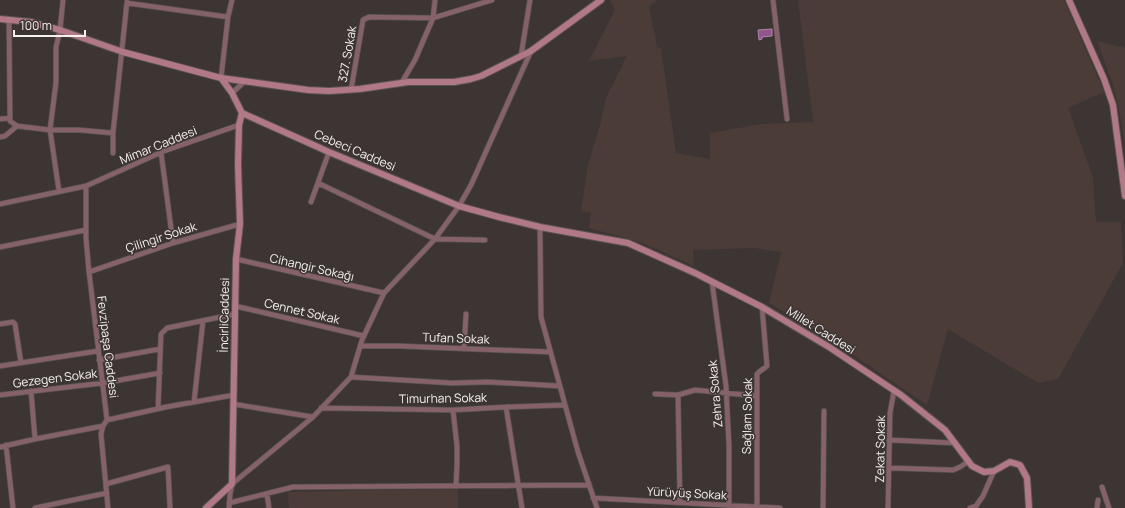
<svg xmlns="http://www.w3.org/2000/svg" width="1125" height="508" viewBox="0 0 1125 508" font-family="Manrope,sans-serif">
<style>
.built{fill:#4b3c38}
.water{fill:#91578c;stroke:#af85aa}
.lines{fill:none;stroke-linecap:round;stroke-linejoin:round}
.street-casing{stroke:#5b5351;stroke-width:6}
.secondary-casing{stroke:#5b5351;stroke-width:8}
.street{stroke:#85626a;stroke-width:4.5}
.secondary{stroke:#b17886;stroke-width:6}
.labels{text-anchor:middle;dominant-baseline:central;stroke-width:3;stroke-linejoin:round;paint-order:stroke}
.street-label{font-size:12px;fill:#f6f1ef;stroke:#3d3533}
</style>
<rect width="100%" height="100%" fill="#3d3533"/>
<path class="built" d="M610 0H658L649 6 657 47 661 48 676 153 710 159V133L761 124 813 122 798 0H1064L1104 92 1068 108 1093 177 1096 222H1121L1123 263 1058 379 1038 383 948 329 927 405 821 333 769 303 781 252 754 248 693 250 694 266 643 243 589 228 591 213 581 211 588 165 600 125 606 98 627 56 589 61 615 10Z
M1097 41 1125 48V145L1119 109 1113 85Z
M458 489V508H289L288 492 379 490Z"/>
<path class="water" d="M772 29V36L762 37V39L759 40 758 30Z"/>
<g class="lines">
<defs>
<path id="street" d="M773 0 787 119
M127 3 228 17 221 78
M228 17 232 0
M9 20 10 118V121L17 126 50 130H79L113 133
M521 56 530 0
M402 82 415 60 433 18 435 0
M351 90 363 20 369 17 433 18 492 0
M232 93 245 81
M0 119 10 118
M0 137 5 136 17 126
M161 152 173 243
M113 153V133L127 2
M318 183 435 239 485 240
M86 186V238L89 272 107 420 103 426 101 434 108 508
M59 191 50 130 56 82V47L60 30 63 0
M311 202 329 152
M0 204 86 186 164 151 239 125
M540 227 541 317 578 452 597 508
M0 247 86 230
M236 259 384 293
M89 272 173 243 240 224
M712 282 726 386 729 446V506
M235 306 364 336
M0 324 13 322 15 324 21 363
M360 346H399L550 352
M464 349 466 314
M99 360 160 349
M0 366 98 351
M351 377 452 383 488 382 560 386
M31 391 35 439
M655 394 678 395 695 390 757 396
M0 395 103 383 160 373
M678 395 680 503
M194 402 203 321
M233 404 313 417
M506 407 522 508
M321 408 453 410 506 407 565 405
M158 409 161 334 167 328 235 314
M453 410 457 446V464L456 486
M107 420 166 407 234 395
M889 440 955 443
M6 445 13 508
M0 447 35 439 103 426
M890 468 953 470 960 467 969 461
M106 484 168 467 170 508
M1102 487 1109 508
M267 494 269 508
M593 498 780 508
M229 503 293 487 589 485
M757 507V374C760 370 764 369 767 366L762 307
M35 508 107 493
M229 508 230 495 232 484 313 417 351 377 362 340 384 293 435 239 459 206 471 185 531 51
M823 508 824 411
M888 508 890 413 894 391
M970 508 976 506 983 496 994 471
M1097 508 1098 500"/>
<path id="secondary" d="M1069 0 1104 79 1113 105 1125 196
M0 19 31 22 60 30 123 52 221 78 308 90 329 91 360 89 408 82H454L471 79 481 76 531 51 601 0
M221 78 232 93 242 113
M242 113 329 152 459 206 499 217 540 227 628 243 695 273 762 307 829 347 901 395 945 430 972 466 984 472 994 471 1010 462 1020 465 1027 478 1029 508
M206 508 232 484 236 259 240 224 238 165 239 125 242 113"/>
</defs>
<use href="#street" class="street-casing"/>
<use href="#secondary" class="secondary-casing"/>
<use href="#street" class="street"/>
<use href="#secondary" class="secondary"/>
</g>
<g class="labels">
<g class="street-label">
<text transform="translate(347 54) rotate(-80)">327. Sokak</text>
<text transform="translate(158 145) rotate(-22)">Mimar Caddesi</text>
<text transform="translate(355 150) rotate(23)">Cebeci Caddesi</text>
<text transform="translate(161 237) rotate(-18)">Çilingir Sokak</text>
<text transform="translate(312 267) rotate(13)">Cihangir Sokağı</text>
<text transform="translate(302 311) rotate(13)">Cennet Sokak</text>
<text transform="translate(224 315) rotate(-89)">İncirliCaddesi</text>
<text transform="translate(821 330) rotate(32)">Millet Caddesi</text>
<text transform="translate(456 338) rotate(2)">Tufan Sokak</text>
<text transform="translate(108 347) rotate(83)">Fevzipaşa Caddesi</text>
<text transform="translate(55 378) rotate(-7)">Gezegen Sokak</text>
<text transform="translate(715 394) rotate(-95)">Zehra Sokak</text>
<text transform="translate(443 398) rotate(-1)">Timurhan Sokak</text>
<text transform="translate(747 416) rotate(-89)">Sağlam Sokak</text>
<text transform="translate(880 449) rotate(-89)">Zekat Sokak</text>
<text transform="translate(687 493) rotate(3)">Yürüyüş Sokak</text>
</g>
</g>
<path d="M14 30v6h71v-6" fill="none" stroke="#f6f1ef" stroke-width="2"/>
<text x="20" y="30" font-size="12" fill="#f6f1ef" stroke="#3d3533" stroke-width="3" paint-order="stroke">100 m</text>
</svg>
